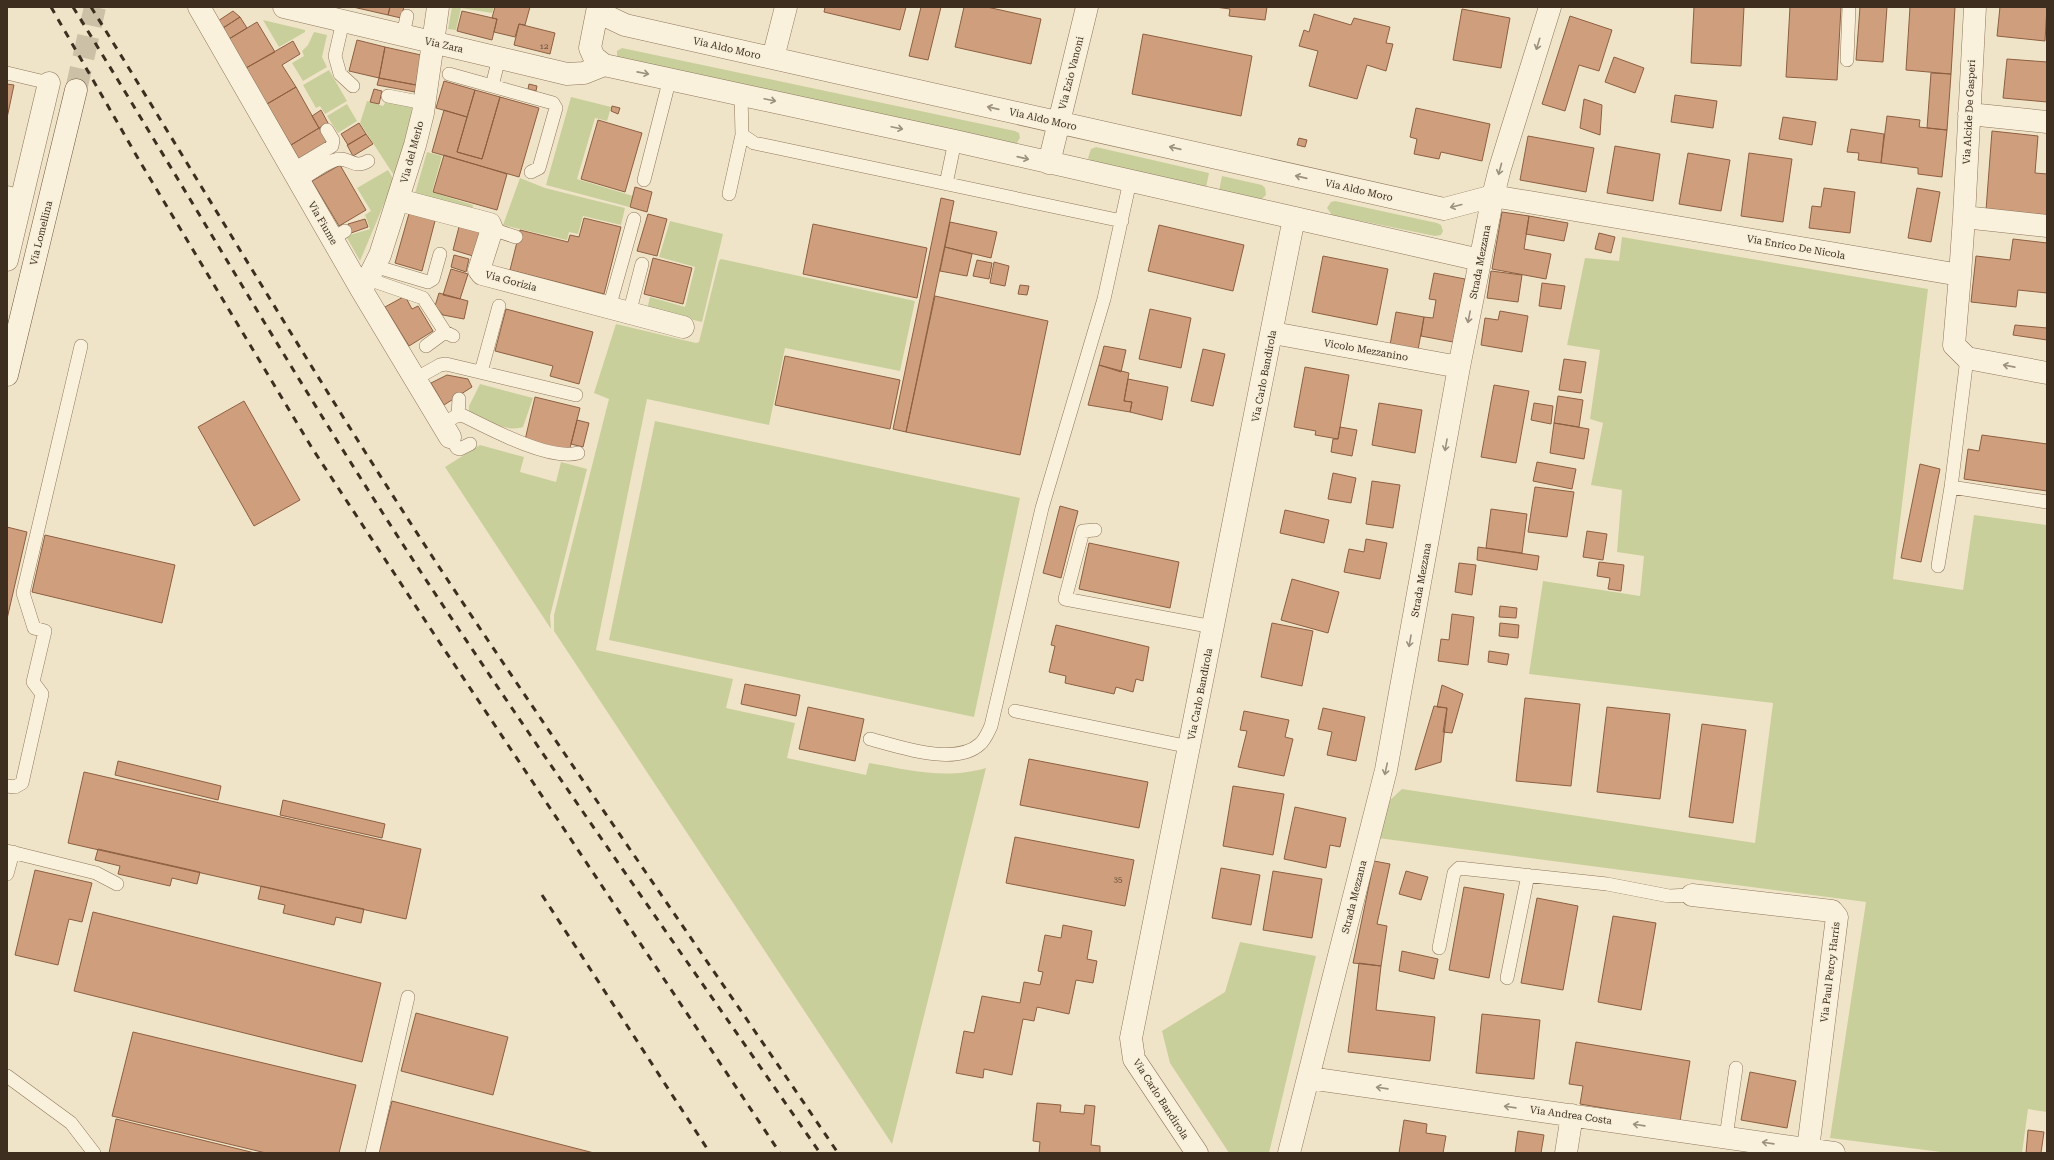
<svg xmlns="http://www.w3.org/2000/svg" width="2054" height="1160" viewBox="0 0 2054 1160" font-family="'Roboto Serif',serif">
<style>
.green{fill:#c9cf9b}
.building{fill:#cf9f7d;stroke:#8d5f41}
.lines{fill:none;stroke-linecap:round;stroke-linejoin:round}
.secondary-tunnel{stroke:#ccc0a6;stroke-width:22;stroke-dasharray:22 11;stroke-linecap:butt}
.service-casing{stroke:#8d765c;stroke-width:14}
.minor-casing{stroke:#8d765c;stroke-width:23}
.secondary-casing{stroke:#6f573f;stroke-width:23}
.service{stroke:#faf1dc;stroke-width:13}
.minor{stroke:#faf1dc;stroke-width:22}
.secondary{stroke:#faf1dc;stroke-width:22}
.rail{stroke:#3d2e20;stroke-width:3;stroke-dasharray:7 7;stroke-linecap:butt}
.oneway{stroke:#9c907e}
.labels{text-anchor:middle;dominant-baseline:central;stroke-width:3;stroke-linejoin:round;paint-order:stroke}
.number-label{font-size:8px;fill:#624a37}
.street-label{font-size:10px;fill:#3d2e20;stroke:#f7eed8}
</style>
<rect width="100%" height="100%" fill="#f0e4c8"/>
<path class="green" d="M452 7H494L492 13 461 8 456 30 448 29Z
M263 20 305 30V32L279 47Z
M314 32 327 35 322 57 327 67 303 81 292 63 304 56 302 51 308 45Z
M622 48 1015 131 1019 133 1020 138 1017 143H1013L617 57V51Z
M329 70 347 101 325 114 320 106 316 108 303 85Z
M571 97 611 107 607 121 595 118 577 179 633 196 629 207 546 185Z
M387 100 412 107 410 127 395 177 360 123 367 101 383 106Z
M347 104 357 121 338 133 327 116Z
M1096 147 1209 173 1206 188 1092 162 1088 158 1091 149Z
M427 152 442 156 432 192 473 205 471 212 414 197Z
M388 170 394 180 360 261 346 236 370 229 365 215 371 211 357 188Z
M1222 176 1262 185 1265 188 1266 195 1261 200 1219 191Z
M520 178 545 188 625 208 621 225 583 216 578 234 569 232 567 240 503 225Z
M1335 201 1437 223 1441 225 1443 231 1441 235 1435 236 1332 215 1327 208 1331 202Z
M670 221 723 234 702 322 647 309 650 297 685 307 695 267 659 257Z
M1622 237 1928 289 1893 579 1963 590 1974 515 2047 525V1112L2028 1109 2022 1153H1949L1830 1138 1866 902 1378 838 1388 802 1402 789 1755 843 1773 703 1529 674 1543 581 1640 596 1644 556 1617 552 1622 490 1591 485 1603 423 1590 419 1600 350 1567 345 1585 258 1619 261Z
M721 259 915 301 900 371 785 348 769 425 647 399 596 650 733 679 726 708 795 723 787 758 866 775 869 763C911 770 944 780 986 768L892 1144 554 631V615L609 399 594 393 616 324 696 343 699 342 719 261Z
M480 384 533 398 523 427C506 433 484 419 469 411V406Z
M655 421 1020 498 974 717 609 640Z
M480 445 524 457 520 472 556 482 561 462 587 469 550 616 551 629 445 467Z
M1240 942 1316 956 1269 1153H1229L1170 1063 1162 1031 1225 992Z"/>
<path class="building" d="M353 7H390L388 15Z
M390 7H404L401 18 388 15Z
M495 7H530L525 25 519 24 515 37 494 32 497 19 492 18Z
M825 7H906L900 30 824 12Z
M921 7H941L928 60 909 56Z
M964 7H987L1041 19 1031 64 955 47Z
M1215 7H1267L1265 20 1229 16 1230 9Z
M1694 7H1744L1741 66 1691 63Z
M1790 7H1841L1837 80 1786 77Z
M1860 7H1887L1883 62 1856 60Z
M1910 7H1955L1951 74 1906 70Z
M2000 7H2047L2045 41 1997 36Z
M1462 9 1510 18 1501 68 1453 60Z
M233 11 240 17 223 28 218 21Z
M462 11 497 19 492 40 457 31Z
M1314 14 1351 25 1354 18 1390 27 1386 43 1393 44 1386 71 1367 65 1357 99 1309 86 1318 51 1299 46 1304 30 1309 32Z
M1570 16 1612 30 1599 71 1579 65 1565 111 1542 104Z
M240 17 247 28 229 39 223 28Z
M257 22 275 52 246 68 229 39Z
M519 24 555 33 550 54 514 45Z
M1143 34 1252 56 1241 116 1132 94Z
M357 40 385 47 379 78 349 71Z
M293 41 300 54 282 65 296 87 267 104 246 68Z
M385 47 421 55 416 85 379 78Z
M1614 57 1644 68 1635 93 1605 82Z
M2007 59 2047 62V102L2003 98Z
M1931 73 1951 74 1947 130 1927 128Z
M379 78 416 85 415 92 377 85Z
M444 81 475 90 467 117 436 108Z
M7 84 14 85 7 118Z
M529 84 537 86 536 91 528 89Z
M296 87 319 128 291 145 267 104Z
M374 89 382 91 379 104 370 102Z
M475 90 500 97 482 159 457 152Z
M1675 95 1717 101 1713 128 1671 122Z
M500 97 539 108 519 177 432 152 444 110 467 117 457 152 482 159Z
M1584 99 1602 105 1600 135 1580 128Z
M612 106 620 108 618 114 611 111Z
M1416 108 1490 124 1482 161 1441 152 1439 159 1414 154 1417 139 1410 137Z
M321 110 328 123 319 128 312 116Z
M1887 116 1920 120 1919 127 1947 130 1942 177 1918 174V168L1881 163Z
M1783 117 1816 122 1812 145 1779 139Z
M598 120 642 133 625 192 581 179Z
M359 123 366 134 348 145 341 134Z
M319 128 327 142 299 159 291 145Z
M1851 129 1884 134 1881 163 1858 160 1859 153 1847 152Z
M1992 131 2038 136 2035 173 2047 174V215L1986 210Z
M366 134 373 144 353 156 347 145Z
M1528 136 1594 148 1586 192 1520 180Z
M1299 138 1307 140 1305 147 1297 145Z
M1615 146 1660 154 1653 201 1607 193Z
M1688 153 1730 160 1721 211 1679 204Z
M1749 153 1792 159 1783 222 1741 216Z
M444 155 507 174 497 210 433 192Z
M340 165 366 210 339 226 312 181Z
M635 187 652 192 647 212 630 207Z
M1824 188 1855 192 1850 233 1809 228 1812 206 1821 207Z
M1917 188 1940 192 1931 242 1908 238Z
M941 198 954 201 906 432 893 429Z
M410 210 436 217 422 271 395 263Z
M1502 212 1529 216 1524 249 1551 254 1546 279 1492 269Z
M648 214 667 219 657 256 637 251Z
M1529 216 1568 223 1564 241 1526 234Z
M584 218 621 227 604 294 510 270 520 230 568 242 570 235 579 237Z
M365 219 368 227 351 233 348 224Z
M950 222 997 232 991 258 945 247Z
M460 223 481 229 473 256 453 250Z
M813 224 927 248 917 298 803 274Z
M1159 225 1244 245 1233 291 1148 271Z
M1599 233 1615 237 1611 253 1595 249Z
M2013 239 2047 243V293L2018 290 2016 307 1971 302 1976 256 2010 260Z
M945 247 972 254 967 276 940 271Z
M454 255 469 259 466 272 451 267Z
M1323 256 1388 269 1377 325 1312 312Z
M653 258 692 268 683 304 644 294Z
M977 260 992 263 989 279 973 276Z
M994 262 1009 266 1005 286 990 283Z
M451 269 468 274 460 299 443 295Z
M1491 271 1522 275 1518 302 1487 298Z
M1434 273 1465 279 1453 342 1421 336 1424 317 1433 318 1436 300 1429 299Z
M1542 283 1565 286 1561 309 1539 306Z
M1020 285 1029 286 1027 295 1018 294Z
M439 293 468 301 464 319 443 315 435 306Z
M405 296 412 309 418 306 433 331 409 346 385 307Z
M935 296 1048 321 1020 455 906 432Z
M506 309 593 332 579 384 550 376 553 366 495 351Z
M1150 309 1191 318 1181 368 1139 359Z
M1500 311 1528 316 1522 352 1481 345 1485 318 1498 320Z
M1396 312 1424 317 1418 350 1390 345Z
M2015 325 2047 328V340L2013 335Z
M1104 346 1126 350 1121 372 1099 365Z
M1203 349 1225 354 1213 406 1191 401Z
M785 356 900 380 890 429 775 405Z
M1564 359 1586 362 1581 393 1559 390Z
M1099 365 1129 373 1124 401 1132 402 1130 412 1088 405Z
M1305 367 1349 375 1338 439 1315 435 1316 431 1294 427Z
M447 375 468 379 472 387 444 405 431 383Z
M1128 379 1168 387 1162 420 1130 412 1132 402 1124 401Z
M1494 385 1529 391 1516 463 1481 457Z
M1558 396 1583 400 1579 427 1554 423Z
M535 397 580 408 569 452 525 440Z
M244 401 300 500 254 526 198 427Z
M1379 403 1422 410 1415 453 1372 445Z
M1534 403 1553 406 1551 424 1531 420Z
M577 420 589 423 583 447 571 444Z
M1554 423 1589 429 1584 459 1550 453Z
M1340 427 1357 430 1352 456 1331 452 1333 439H1338Z
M1982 435 2047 444V491L1964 479 1968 449 1979 451Z
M1537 462 1576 469 1572 489 1533 481Z
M1920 464 1940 469 1921 562 1901 558Z
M1333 473 1356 478 1351 503 1328 499Z
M1372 481 1400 485 1393 528 1366 524Z
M1535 487 1574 492 1567 537 1528 532Z
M1060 506 1078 511 1061 578 1043 573Z
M1491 509 1527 514 1522 553 1486 548Z
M1285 510 1329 520 1324 543 1280 533Z
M7 527 27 532 7 619Z
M1587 531 1607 534 1603 560 1583 557Z
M45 535 175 565 162 623 32 592Z
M1366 539 1387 543 1380 579 1344 572 1349 549 1364 552Z
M1089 543 1179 562 1170 608 1079 589Z
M1478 547 1539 556 1537 570 1477 560Z
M1599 562 1624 565 1621 591 1608 589 1610 578 1597 576Z
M1459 563 1476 565 1472 595 1455 592Z
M1292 579 1339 592 1328 633 1281 620Z
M1500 606 1517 608 1516 618 1499 617Z
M1452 614 1474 617 1468 665 1438 661 1441 639 1449 640Z
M1272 623 1313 631 1302 686 1261 677Z
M1500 623 1519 625 1518 638 1499 636Z
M1056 625 1149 647 1143 681 1136 679 1133 692 1116 687 1114 694 1065 683 1066 676 1049 672 1055 646 1051 645Z
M1489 651 1509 654 1507 665 1488 662Z
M745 684 800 695 796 716 741 704Z
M1442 685 1463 694 1452 733 1443 732 1447 708 1437 707Z
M1525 698 1580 704 1571 786 1516 781Z
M1434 706 1447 708 1441 762 1415 770Z
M808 707 864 719 855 761 799 749Z
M1607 707 1670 714 1660 799 1597 792Z
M1323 708 1365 717 1356 761 1327 755 1332 732 1318 729Z
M1244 711 1289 720 1285 737 1293 739 1284 776 1238 767 1247 731 1240 730Z
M1702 724 1746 730 1733 823 1689 817Z
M1029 759 1148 782 1139 828 1020 805Z
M118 761 221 786 218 800 115 775Z
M84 772 421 849 406 919 68 843Z
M1233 786 1284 794 1273 855 1223 846Z
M283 800 385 824 382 838 280 815Z
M1295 807 1346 818 1340 847 1330 845 1326 868 1284 859Z
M1015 837 1134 860 1125 906 1006 883Z
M98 849 200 872 197 884 172 878 170 886 118 874 120 866 95 860Z
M1374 861 1390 864 1377 924 1387 926 1381 966 1353 963Z
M1221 868 1260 875 1251 925 1212 918Z
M35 870 92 883 82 922 69 919 58 965 15 955Z
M1273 871 1322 879 1312 938 1263 930Z
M1406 871 1428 877 1421 900 1399 894Z
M261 886 364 909 361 923 336 917 334 925 283 913 285 905 258 899Z
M1464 887 1504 894 1489 978 1449 970Z
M1537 898 1578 906 1563 990 1521 983Z
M93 912 381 983 362 1062 74 991Z
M1613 916 1656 923 1641 1010 1598 1002Z
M1063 925 1092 931 1087 959 1097 961 1093 983 1076 980 1069 1014 1037 1007 1034 1021 1023 1019 1012 1075 984 1069 983 1078 956 1073 964 1031 974 1033 982 996 1020 1003 1024 982 1040 985 1043 972 1038 971 1045 935 1061 938Z
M1402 951 1438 959 1434 979 1399 971Z
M1359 963 1381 966 1376 1010 1435 1017 1430 1061 1348 1052Z
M416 1013 508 1037 493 1095 401 1071Z
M1482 1014 1540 1020 1534 1079 1476 1073Z
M133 1032 356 1085 339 1153H266L112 1116Z
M1576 1042 1690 1061 1680 1121 1580 1104 1583 1086 1569 1084Z
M1750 1072 1796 1081 1787 1128 1741 1120Z
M392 1101 594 1153H379Z
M1037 1103 1061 1105 1060 1112 1084 1114 1085 1105 1095 1106 1091 1145 1100 1146V1153H1039L1040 1142 1033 1141Z
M116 1119 255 1153H109Z
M1404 1120 1427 1124 1426 1133 1446 1136 1443 1153H1399Z
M2028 1130 2044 1132 2041 1153H2026Z
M1518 1131 1544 1135 1541 1153H1515Z"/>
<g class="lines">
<path class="secondary-tunnel" d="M76 90 95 7"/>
<defs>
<path id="service" d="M343 21 335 56 340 74 353 86
M403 35 407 16
M1847 60 1849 7
M7 73 49 83
M449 74 553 103 556 108 539 168 531 172
M492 86 499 58
M741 94 742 135 754 143 1122 221
M388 96 424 103
M292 170 332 146 333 140 327 130
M644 180 670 78
M299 181C311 174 323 164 335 160 348 155 353 170 368 161
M946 184 955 141
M729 194 742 135
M492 229 516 237
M332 239 345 231
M374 266 428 282 433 279 440 254
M368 279 423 298 445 332 453 336
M609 308 634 219
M629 314 642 264
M426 346 445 332
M481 372 499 306
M415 379 440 365 446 364 576 395
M458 415 459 399
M442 424 458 415 464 416C490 429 550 461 578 453
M450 437 457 448 460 449 470 444
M1951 487 2047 502
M1095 530 1083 531 1065 599 1213 627
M1938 566 1951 487 1967 358
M1015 711 1190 747
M870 739C898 746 955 767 980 744 985 740 988 732 991 726L1042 508 1104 299 1130 181
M7 786 15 787 22 783 42 694 33 682 45 631 34 628 23 593 81 346
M7 851 96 873 117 884
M7 874 13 852
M1439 948 1454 873 1459 868 1607 884 1669 896 1692 895
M1507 978 1528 875
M7 1076 71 1123 94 1153
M1726 1137 1736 1068
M372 1153 408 997"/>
<path id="minor" d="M199 7 361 289 450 437
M284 7 567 74 584 73 604 65
M598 7 590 48 594 57 604 65 955 141 1480 260
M599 7 604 15 625 25 1444 209 1493 196 1960 275 1964 217 2047 226
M773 58 786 7
M1969 114 2047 122
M1049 163 1087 7
M399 200 490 224 492 229 479 270 482 274 683 327
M21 201 49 83
M1964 217 1975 7
M7 260 21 201 7 197
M1960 275 1954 345 1967 358 2047 373
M361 289 368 279 380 255 415 145 423 113 438 7
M1273 333 1459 367
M1692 895 1832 911 1837 917 1808 1149
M1309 1078 1834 1153
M1197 1153 1134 1059 1131 1038 1294 218
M1289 1153 1386 770 1459 367 1493 196 1500 168 1550 7
M1566 1153 1572 1115"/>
<path id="secondary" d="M7 375 76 90"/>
</defs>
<use href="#service" class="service-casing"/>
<use href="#minor" class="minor-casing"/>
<use href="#secondary" class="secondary-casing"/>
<use href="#service" class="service"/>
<use href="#minor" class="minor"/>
<use href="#secondary" class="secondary"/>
<path class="rail" d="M51 7 139 160 312 448 434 634 780 1153
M73 7C195 204 310 405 438 598 562 785 692 968 820 1153
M91 7C211 200 326 396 451 585 578 776 709 963 838 1153
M542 895 710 1153"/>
</g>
<defs><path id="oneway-shaft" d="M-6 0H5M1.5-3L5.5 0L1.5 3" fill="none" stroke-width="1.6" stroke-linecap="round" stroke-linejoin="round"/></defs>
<g class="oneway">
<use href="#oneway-shaft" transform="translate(1538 44) rotate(107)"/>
<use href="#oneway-shaft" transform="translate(643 73) rotate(11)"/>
<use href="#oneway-shaft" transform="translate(770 100) rotate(12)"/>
<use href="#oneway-shaft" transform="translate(993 108) rotate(-167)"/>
<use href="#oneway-shaft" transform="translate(897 128) rotate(12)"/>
<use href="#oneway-shaft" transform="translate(1175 148) rotate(-167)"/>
<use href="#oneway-shaft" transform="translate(1023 158) rotate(13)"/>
<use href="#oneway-shaft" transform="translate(1500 169) rotate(105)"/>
<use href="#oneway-shaft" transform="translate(1301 177) rotate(-167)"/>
<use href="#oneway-shaft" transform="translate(1456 206) rotate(166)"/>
<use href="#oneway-shaft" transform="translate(1469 317) rotate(101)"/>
<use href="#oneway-shaft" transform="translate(2009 366) rotate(-169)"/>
<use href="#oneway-shaft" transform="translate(1446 445) rotate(100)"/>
<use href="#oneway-shaft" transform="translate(1410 641) rotate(100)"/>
<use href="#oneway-shaft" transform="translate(1386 769) rotate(102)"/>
<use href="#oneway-shaft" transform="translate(1382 1088) rotate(-172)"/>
<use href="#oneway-shaft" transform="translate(1510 1107) rotate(-172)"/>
<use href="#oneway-shaft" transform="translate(1639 1125) rotate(-172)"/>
<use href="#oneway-shaft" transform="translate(1768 1143) rotate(-172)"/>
</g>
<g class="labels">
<g class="number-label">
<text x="544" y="46">12</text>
<text x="1118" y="879">35</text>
</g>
<g class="street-label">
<text transform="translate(444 45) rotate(13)">Via Zara</text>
<text transform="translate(727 48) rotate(13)">Via Aldo Moro</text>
<text transform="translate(1071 73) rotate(-76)">Via Ezio Vanoni</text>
<text transform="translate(1969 112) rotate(-87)">Via Alcide De Gasperi</text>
<text transform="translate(1043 119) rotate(13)">Via Aldo Moro</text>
<text transform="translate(412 152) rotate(-75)">Via del Merlo</text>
<text transform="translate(1359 190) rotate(13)">Via Aldo Moro</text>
<text transform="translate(323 223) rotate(60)">Via Fiume</text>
<text transform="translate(41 233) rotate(-76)">Via Lomellina</text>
<text transform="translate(1796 247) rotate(10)">Via Enrico De Nicola</text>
<text transform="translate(1480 262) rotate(-79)">Strada Mezzana</text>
<text transform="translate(511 281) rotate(15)">Via Gorizia</text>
<text transform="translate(1366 350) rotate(10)">Vicolo Mezzanino</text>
<text transform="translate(1264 376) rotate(-79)">Via Carlo Bandirola</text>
<text transform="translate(1421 580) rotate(-80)">Strada Mezzana</text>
<text transform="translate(1200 694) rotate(-79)">Via Carlo Bandirola</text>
<text transform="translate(1354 897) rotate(-76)">Strada Mezzana</text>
<text transform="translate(1830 972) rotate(-83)">Via Paul Percy Harris</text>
<text transform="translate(1161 1099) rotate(57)">Via Carlo Bandirola</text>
<text transform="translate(1571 1115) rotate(8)">Via Andrea Costa</text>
</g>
</g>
<rect width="2054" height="1160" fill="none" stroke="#3d2e20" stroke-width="16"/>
</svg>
